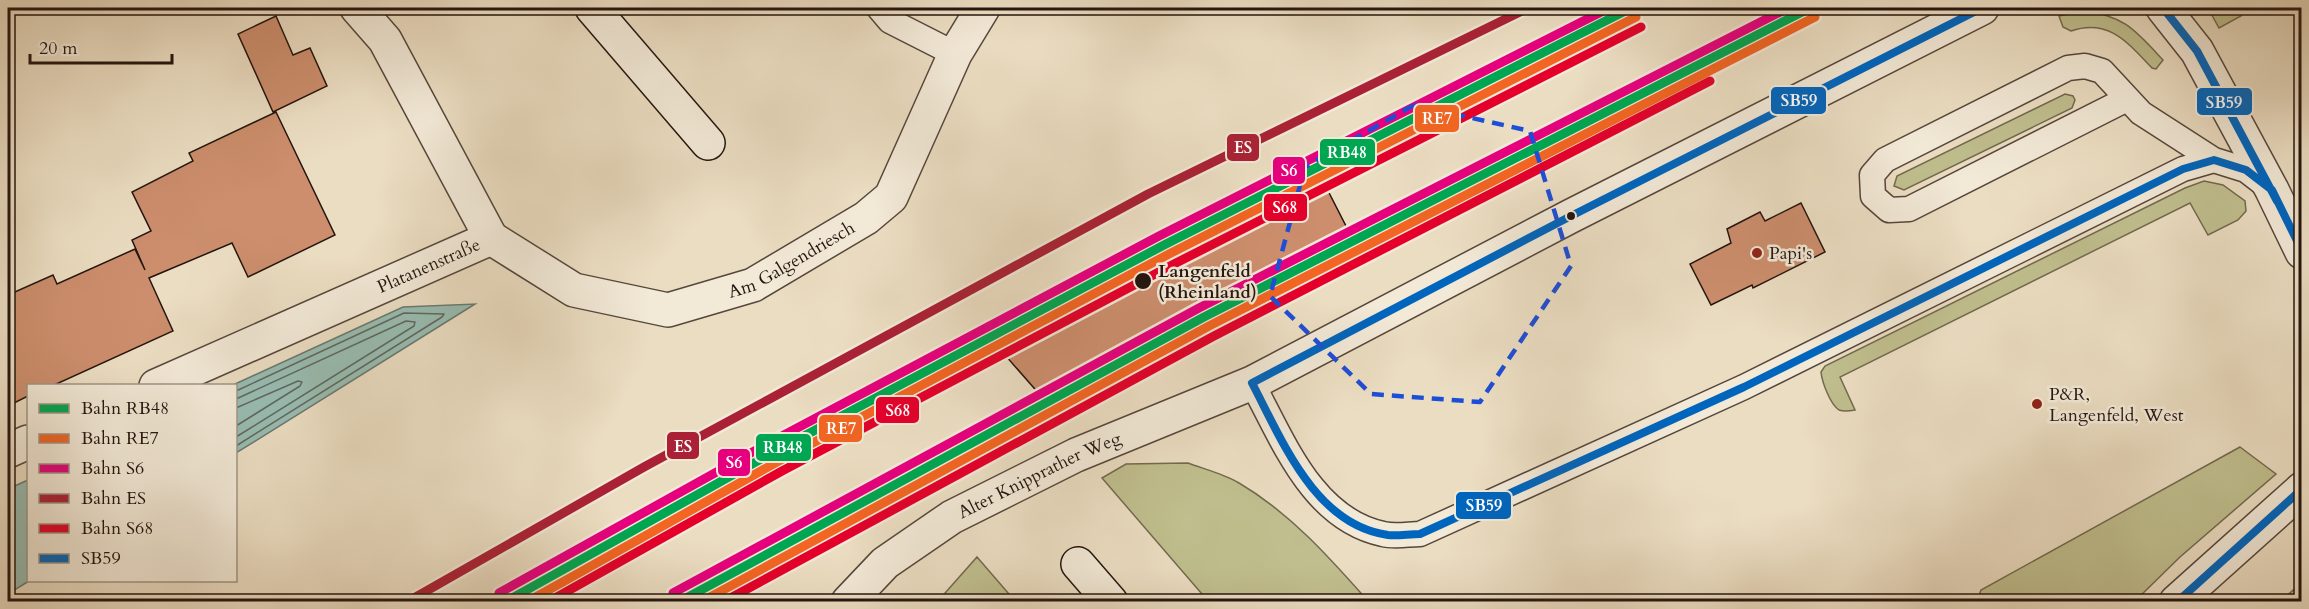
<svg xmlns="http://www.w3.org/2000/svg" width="2309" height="609" viewBox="0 0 2309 609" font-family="Cardo,serif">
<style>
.green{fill:#c0be8e;stroke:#726a4f;stroke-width:1.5}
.water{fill:#98bcb1;stroke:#6a7971;stroke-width:1.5}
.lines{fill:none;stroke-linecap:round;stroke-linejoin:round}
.shore{stroke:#5e6860;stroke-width:1.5}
.building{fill:#cc8e6d;stroke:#241510;stroke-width:1.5}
.lane-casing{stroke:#56473c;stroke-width:27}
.street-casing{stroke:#56473c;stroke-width:36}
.secondary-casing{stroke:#241510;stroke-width:36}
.lane{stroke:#f2e9d7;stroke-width:24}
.street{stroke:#f2e9d7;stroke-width:33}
.secondary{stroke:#f2e9d7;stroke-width:33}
.bus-1-casing{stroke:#f2e9d7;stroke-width:12}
.bus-1{stroke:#0065bd;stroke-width:8}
.rail-1-casing{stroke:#f2e9d7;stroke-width:14}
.rail-2-casing{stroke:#f2e9d7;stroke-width:14}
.rail-3-casing{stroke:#f2e9d7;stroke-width:14}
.rail-4-casing{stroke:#f2e9d7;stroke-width:14}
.rail-5-casing{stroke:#f2e9d7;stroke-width:14}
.rail-1{stroke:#00a651;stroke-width:9}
.rail-2{stroke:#f26522;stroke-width:9}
.rail-3{stroke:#e6007e;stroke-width:9}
.rail-4{stroke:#aa2135;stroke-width:9}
.rail-5{stroke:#e4002b;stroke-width:9}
.marked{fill:none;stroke:#1d4ed8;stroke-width:4.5;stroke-dasharray:12 8;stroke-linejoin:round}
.bus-dot{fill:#241510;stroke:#f2e9d7;stroke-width:2}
.poi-dot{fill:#8f2418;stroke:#f2e9d7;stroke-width:2}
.labels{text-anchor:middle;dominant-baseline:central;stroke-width:5;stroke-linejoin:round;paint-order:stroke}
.poi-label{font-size:18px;fill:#241510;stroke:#f2e9d7;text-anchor:start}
.street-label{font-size:18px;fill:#241510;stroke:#f2e9d7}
.stop-label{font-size:18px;font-weight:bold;fill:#241510;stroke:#f2e9d7;text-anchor:start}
.line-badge{stroke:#f2e9d7;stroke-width:2}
.badge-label{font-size:16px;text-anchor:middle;font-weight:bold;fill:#fff}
</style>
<rect width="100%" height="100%" fill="#ebddc2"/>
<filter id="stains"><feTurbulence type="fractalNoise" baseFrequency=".00333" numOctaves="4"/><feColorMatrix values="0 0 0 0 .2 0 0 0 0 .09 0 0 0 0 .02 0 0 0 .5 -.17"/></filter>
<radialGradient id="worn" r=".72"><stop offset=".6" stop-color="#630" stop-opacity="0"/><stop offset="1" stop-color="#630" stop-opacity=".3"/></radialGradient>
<path class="green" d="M2208 8H2237L2241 16 2219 28Z
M2083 11C2124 15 2136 31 2163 60L2156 69 2152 68C2128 43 2109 18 2071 31L2063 27 2059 16Z
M2065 94 2073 96 2075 100 2072 108 1904 190 1894 186 1897 176Z
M2204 181 2223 185 2245 201 2246 211 2238 220 2208 235 2190 203 1840 377 1855 410C1850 411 1844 412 1839 410 1830 404 1822 382 1821 372L1825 366 2185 188Z
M2240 447 2276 474 2180 557 2135 601H1977L1981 590Z
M1188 463C1204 469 1224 474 1239 483 1290 513 1329 557 1368 601H1208L1102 478 1126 464Z
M977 557 1015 601H938Z
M2301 583V601H2281Z"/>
<path class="water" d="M475 304 236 453V386L233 385 403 307Z
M28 480 29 581 8 594V489Z"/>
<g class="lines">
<path class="shore" d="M236 391 404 313 444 314 442 317 236 446
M236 399 406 321 415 322 414 326 236 437
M236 408 298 381 302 382 300 386 236 426"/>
</g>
<path class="building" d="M276 16 293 55 310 48 327 86 273 112 238 34Z
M276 112 335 235 248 277 232 243 149 278 173 331 52 386H28V396L8 406V295L53 275 57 284 135 249 145 270 132 240 151 231 132 192 193 161 189 153Z
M1322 179 1349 232 1041 396 998 347Z
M1801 203 1825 252 1753 288 1752 285 1711 305 1690 264 1731 243 1727 229 1760 212 1765 221Z"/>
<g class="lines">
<defs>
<path id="lane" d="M879 8 890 21 955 54
M2127 99 1909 209 1889 210 1873 196 1872 175 1885 160 2068 68 2085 66 2102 71 2141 113 2214 160
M1252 383C1283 440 1312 519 1383 534 1395 537 1409 534 1420 534L1744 387 2183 169 2214 160 2246 170 2268 187"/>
<g id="street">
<path d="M2163 8 2197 51 2272 190 2302 252"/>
<path id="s1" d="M491 238 574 290 668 310 753 285 866 218 891 197 955 54 983 8"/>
<path id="s2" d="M156 386 491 238 385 40 357 8"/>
<path d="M8 451 28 442"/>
<path id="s3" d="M848 602 885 563 952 517 1076 455 1252 383 1571 216 1982 8"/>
<path d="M2176 602 2302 489"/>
</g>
<path id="secondary" d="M592 8 708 143
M1078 564 1111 602"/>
</defs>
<use href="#lane" class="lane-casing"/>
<use href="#street" class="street-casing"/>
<use href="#secondary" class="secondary-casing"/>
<use href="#lane" class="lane"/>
<use href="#street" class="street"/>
<use href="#secondary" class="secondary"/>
<defs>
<path id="bus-1" d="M2163 8 2197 51 2277 201
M1252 383C1282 440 1315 525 1388 535 1398 536 1409 534 1420 534L1744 387 2183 169 2214 160 2246 170 2272 190 2302 251
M1252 383 1571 216 1982 8
M2177 602 2302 489"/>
</defs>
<use href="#bus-1" class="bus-1-casing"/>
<use href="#bus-1" class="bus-1"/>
<defs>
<path id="rail-1" d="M505 602 772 453 1164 245 1631 8
M679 602 1204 317 1810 8"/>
<path id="rail-2" d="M527 602 777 462 1169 254 1636 17
M701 602 1209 326 1815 17"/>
<path id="rail-3" d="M499 593 767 444 1159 236 1609 8
M673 593 1199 308 1788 8"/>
<path id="rail-4" d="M407 602 644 467 1148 194 1528 8"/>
<path id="rail-5" d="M548 602 782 471 1174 264 1641 27
M723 602 1214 336 1710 81"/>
</defs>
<use href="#rail-1" class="rail-1-casing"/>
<use href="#rail-2" class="rail-2-casing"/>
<use href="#rail-3" class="rail-3-casing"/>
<use href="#rail-4" class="rail-4-casing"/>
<use href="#rail-5" class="rail-5-casing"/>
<use href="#rail-1" class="rail-1"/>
<use href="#rail-2" class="rail-2"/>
<use href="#rail-3" class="rail-3"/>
<use href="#rail-4" class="rail-4"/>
<use href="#rail-5" class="rail-5"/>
</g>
<path class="marked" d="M1414 105 1530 131 1571 266 1480 402 1371 394 1270 296 1305 167Z"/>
<g class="bus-dot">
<circle cx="1571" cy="216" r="5"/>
<circle cx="1143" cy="281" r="9"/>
</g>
<g class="poi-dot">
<circle cx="1757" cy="253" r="6"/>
<circle cx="2037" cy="404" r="6"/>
</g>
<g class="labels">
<g class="poi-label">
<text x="1769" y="253">Papi's</text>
<text x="2049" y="394">P&amp;R,<tspan x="2049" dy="21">Langenfeld, West</tspan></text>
</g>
<g class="street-label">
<text stroke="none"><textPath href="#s1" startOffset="328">Am Galgendriesch</textPath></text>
<text stroke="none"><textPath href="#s2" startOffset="298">Platanenstraße</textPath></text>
<text stroke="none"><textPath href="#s3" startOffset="232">Alter Knipprather Weg</textPath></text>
</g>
<g class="stop-label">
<text x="1158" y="271">Langenfeld<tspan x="1158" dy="21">(Rheinland)</tspan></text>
</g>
</g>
<g class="line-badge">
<rect x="1770" y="86" width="57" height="29" rx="6" fill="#0065bd"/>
<rect x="2196" y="87" width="57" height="29" rx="6" fill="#0065bd"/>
<rect x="1414" y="104" width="46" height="29" rx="6" fill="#f26522"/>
<rect x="1226" y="133" width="34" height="29" rx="6" fill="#aa2135"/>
<rect x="1319" y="138" width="57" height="28" rx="6" fill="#00a651"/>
<rect x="1272" y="156" width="34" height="29" rx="6" fill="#e6007e"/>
<rect x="1263" y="193" width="45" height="29" rx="6" fill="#e4002b"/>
<rect x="875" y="396" width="45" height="28" rx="6" fill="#e4002b"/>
<rect x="818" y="414" width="45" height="29" rx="6" fill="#f26522"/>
<rect x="666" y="431" width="34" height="29" rx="6" fill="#aa2135"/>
<rect x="755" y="433" width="57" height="29" rx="6" fill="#00a651"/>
<rect x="717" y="448" width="34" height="29" rx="6" fill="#e6007e"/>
<rect x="1455" y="491" width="57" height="29" rx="6" fill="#0065bd"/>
</g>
<g class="badge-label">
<text x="1799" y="106">SB59</text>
<text x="2224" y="108">SB59</text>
<text x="1437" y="124">RE7</text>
<text x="1243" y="153">ES</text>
<text x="1347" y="158">RB48</text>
<text x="1289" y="176">S6</text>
<text x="1285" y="213">S68</text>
<text x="898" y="416">S68</text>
<text x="841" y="434">RE7</text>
<text x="683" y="452">ES</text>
<text x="783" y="453">RB48</text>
<text x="734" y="468">S6</text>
<text x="1484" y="511">SB59</text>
</g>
<rect width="2309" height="609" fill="none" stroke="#ebddc2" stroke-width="30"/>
<rect x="9" y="9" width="2291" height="591" fill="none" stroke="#241510" stroke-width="3"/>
<rect x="15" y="15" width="2279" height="579" fill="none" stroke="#241510" stroke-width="1.5"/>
<rect x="27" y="384" width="210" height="198" fill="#f2e9d7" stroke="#a09487" stroke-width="1.5"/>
<rect x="39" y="404" width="30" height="9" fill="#00a651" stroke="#a09487" stroke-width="1.5"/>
<text x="81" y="414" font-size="18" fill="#241510">Bahn RB48</text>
<rect x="39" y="434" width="30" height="9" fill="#f26522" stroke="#a09487" stroke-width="1.5"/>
<text x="81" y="444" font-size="18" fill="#241510">Bahn RE7</text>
<rect x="39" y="464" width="30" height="9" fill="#e6007e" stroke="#a09487" stroke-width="1.5"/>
<text x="81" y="474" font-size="18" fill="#241510">Bahn S6</text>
<rect x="39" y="494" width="30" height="9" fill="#aa2135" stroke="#a09487" stroke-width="1.5"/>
<text x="81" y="504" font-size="18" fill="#241510">Bahn ES</text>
<rect x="39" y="524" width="30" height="9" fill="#e4002b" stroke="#a09487" stroke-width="1.5"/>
<text x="81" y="534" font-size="18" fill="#241510">Bahn S68</text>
<rect x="39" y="554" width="30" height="9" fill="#0065bd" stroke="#a09487" stroke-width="1.5"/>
<text x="81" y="564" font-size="18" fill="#241510">SB59</text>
<path d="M30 54v9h142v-9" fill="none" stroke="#241510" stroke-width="3"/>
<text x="39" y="54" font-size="18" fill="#241510" stroke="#f2e9d7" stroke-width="4.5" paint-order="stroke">20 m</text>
<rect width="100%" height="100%" filter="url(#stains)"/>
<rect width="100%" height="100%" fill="url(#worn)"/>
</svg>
